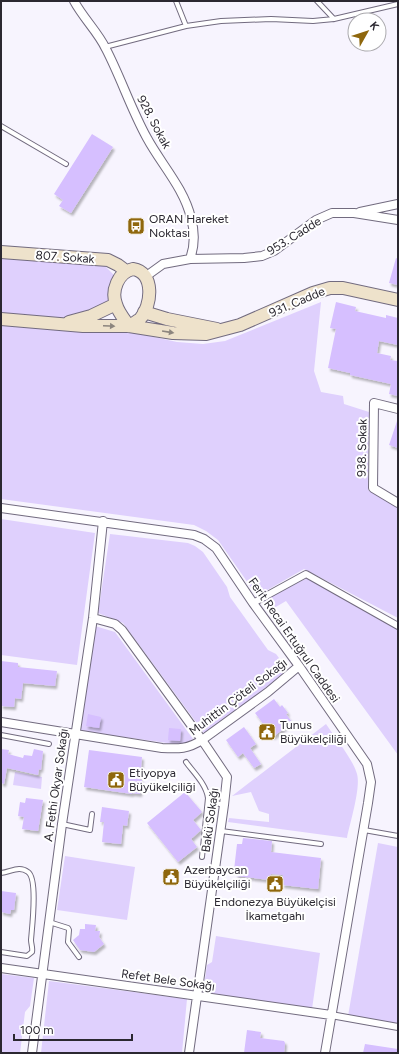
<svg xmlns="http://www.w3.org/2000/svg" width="399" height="1054" viewBox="0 0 399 1054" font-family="Figtree,sans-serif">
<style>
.green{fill:#dfd0fd}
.building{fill:#d6bfff;filter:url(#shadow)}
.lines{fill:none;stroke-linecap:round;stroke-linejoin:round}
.service-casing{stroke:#726b7f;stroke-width:6}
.pedestrian-casing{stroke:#726b7f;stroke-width:8}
.minor-casing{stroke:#726b7f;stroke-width:10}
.secondary-casing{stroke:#726b7f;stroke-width:14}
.service{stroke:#fff;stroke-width:4}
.pedestrian{stroke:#fff;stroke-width:6}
.minor{stroke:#fff;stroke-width:8}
.secondary{stroke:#eee2cb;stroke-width:12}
.oneway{fill:#8c857e}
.labels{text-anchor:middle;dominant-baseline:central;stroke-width:4;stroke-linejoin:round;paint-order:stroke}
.street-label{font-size:12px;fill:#2b2831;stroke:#fff}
.poi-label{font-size:12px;fill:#2b2831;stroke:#fff;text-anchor:start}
</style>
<defs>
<filter id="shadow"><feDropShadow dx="2" dy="3" stdDeviation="1" flood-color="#0004"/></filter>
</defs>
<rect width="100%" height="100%" fill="#f7f4fe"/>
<path class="green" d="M1 252 100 263 105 266 118 279 116 304 60 324 1 319Z
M321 302 314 371 321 392 343 396 344 404 369 412 368 490 398 506V618L304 569 257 596 218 540 206 531 194 525 1 499V326L110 332H131L177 342 203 344 225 341Z
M1 519 95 533 77 665 1 655Z
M110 534 188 543 195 546 203 552 227 587 230 597 268 650 276 654 288 670 252 699 204 733 123 623 98 613Z
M307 578 398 630V755L286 601 269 611 263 601Z
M95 626 115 632 193 739 182 745 80 731Z
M326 724C335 738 353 759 357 774 361 788 350 823 347 838L228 822 229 818 269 822V814L259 811 251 792 232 796Z
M15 772 42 777 41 789 13 785Z
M378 843 398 847V1024L348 1016Z
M65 856 135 867 127 920 57 910Z
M216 936 320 953 312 1009 203 993 207 965 212 962Z
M1 974 34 978 30 1006 25 1012 20 1053H1Z
M49 981 187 999 182 1053H41Z"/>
<path class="building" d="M92 134 113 147 71 213 59 206 63 200 54 194Z
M396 258 398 259V285L389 283Z
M336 302 356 307 355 311 386 318V315L398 318V345L379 341 377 353 391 356 390 360 398 361V396L389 394 391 384 350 375V373L328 368 336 329 330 328Z
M397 421 398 422V448L389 445Z
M1 661 18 663V667L57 671 55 686 23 683 21 699 15 698 14 707 1 706Z
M274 699 280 707 282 705 288 713 286 714 292 722 273 737 255 713Z
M88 714 101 717 99 728 86 726Z
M244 727 256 744 250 748 261 764 254 768 243 753 238 757 226 740Z
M169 728 181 729 180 741 168 740Z
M1 749 9 750 8 754 23 758 24 755 32 756 34 749 43 751 41 770 39 769 38 775 7 768 4 784 1 783Z
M89 750 142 757 140 780H142L140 794 132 793V794L84 787Z
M185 792 202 812 193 820 201 830 191 839 197 847 178 862 147 823Z
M26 798 43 800 38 831 22 829 24 817 18 816 20 802 25 803Z
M102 807 129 811 127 826 123 825 121 844 102 842 104 822H100Z
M243 838 272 841 271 852 321 858 318 889 282 885 283 875 271 874 270 880 236 876V870H234L237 844H242Z
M1 891 16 893 14 910H11L10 914 1 912Z
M85 924 96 925 95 931H100L99 937 104 944 94 952 80 950 73 940 79 935 80 929H85Z
M247 1030 261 1032 260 1038 284 1041 285 1043 284 1053H244Z
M365 1044 398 1049V1053H363Z"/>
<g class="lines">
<defs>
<path id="service" d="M176 1 186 26
M317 1 334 19
M105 47 186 26 221 21 271 19 313 21 334 19 398 4
M1 126 66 164
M1 735 49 744
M186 762C194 773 206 784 208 798L202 857
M208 801 224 805
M62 824 90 830 92 814
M364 830 398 836
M221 831 321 844
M1 873C11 872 19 865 28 872 38 879 32 927 31 940 31 944 33 948 32 952L27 956 1 952
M49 922 68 928 69 930 68 942 79 957"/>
<path id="pedestrian" d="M253 603 306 574 398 626
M331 1015 398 1027"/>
<path id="minor" d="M74 1C83 18 98 32 106 49 121 78 131 109 147 138 161 164 184 188 191 218 195 232 195 245 190 259
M360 212 398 204
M145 277 163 264 190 259 244 258 262 256 274 251 316 220 332 213H354L398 220
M398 409 374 403 373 488 398 503
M1 508 194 535 204 539 216 548 253 603 299 666 367 764 371 782 368 803 325 1053
M93 618 115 624 122 630 202 740 227 777 224 805 189 1053
M1 722 162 748C179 749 188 749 202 740L268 692 299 666
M1 968 331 1015
M32 1053 62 824 93 618 103 521"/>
<path id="secondary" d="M1 252 108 260 118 265 126 271
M133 269C155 272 152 306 140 319 137 321 133 324 129 326 124 319 118 312 116 304 111 291 118 272 133 269Z
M144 312 167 319 217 329
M1 319 83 326H129L173 333 206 334 240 325 313 293 330 288H343L398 300
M69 322 91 316 116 304"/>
</defs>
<use href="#service" class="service-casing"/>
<use href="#pedestrian" class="pedestrian-casing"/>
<use href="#minor" class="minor-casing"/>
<use href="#secondary" class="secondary-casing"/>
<use href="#service" class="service"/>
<use href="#pedestrian" class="pedestrian"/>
<use href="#minor" class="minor"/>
<use href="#secondary" class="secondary"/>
</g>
<defs><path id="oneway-solid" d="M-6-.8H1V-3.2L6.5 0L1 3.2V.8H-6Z"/></defs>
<g class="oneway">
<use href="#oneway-solid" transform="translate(109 326) rotate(3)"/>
<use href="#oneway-solid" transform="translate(168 332) rotate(9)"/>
</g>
<defs>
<symbol id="bus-square" viewBox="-11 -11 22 22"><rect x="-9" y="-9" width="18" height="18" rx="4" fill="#8f670d" stroke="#fff"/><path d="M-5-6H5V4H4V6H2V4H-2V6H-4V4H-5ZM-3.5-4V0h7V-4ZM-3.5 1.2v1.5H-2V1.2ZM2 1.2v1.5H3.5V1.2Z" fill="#fff"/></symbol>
<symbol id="civic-square" viewBox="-11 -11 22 22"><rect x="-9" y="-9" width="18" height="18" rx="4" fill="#8f670d" stroke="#fff"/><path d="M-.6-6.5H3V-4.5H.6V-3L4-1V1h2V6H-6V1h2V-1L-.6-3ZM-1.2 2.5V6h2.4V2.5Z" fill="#fff"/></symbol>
</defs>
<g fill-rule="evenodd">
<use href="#bus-square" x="126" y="216" width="20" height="20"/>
<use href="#civic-square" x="257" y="722" width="20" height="20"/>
<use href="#civic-square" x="106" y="770" width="20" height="20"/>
<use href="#civic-square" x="161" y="867" width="20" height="20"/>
<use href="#civic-square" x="265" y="874" width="20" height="20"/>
</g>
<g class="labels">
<g class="street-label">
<text transform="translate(154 122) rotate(62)">928. Sokak</text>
<text transform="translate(294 236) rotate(-32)">953. Cadde</text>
<text transform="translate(65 257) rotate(4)">807. Sokak</text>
<text transform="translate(297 302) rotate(-23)">931. Cadde</text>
<text transform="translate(362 448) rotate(-89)">938. Sokak</text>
<text transform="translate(294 640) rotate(55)">Ferit Recai Ertuğrul Caddesi</text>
<text transform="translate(238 697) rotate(-37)">Muhittin Çöteli Sokağı</text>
<text transform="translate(56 785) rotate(-82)">A. Fethi Okyar Sokağı</text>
<text transform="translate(210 820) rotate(-82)">Bakü Sokağı</text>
<text transform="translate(168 980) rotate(8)">Refet Bele Sokağı</text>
</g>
<g class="poi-label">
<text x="149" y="219">ORAN Hareket<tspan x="149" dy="14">Noktası</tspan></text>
<text x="280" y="725">Tunus<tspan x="280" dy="14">Büyükelçiliği</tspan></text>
<text x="129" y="773">Etiyopya<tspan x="129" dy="14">Büyükelçiliği</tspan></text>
<text x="184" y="870">Azerbaycan<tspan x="184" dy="14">Büyükelçiliği</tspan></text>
<text x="275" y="902" text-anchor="middle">Endonezya Büyükelçisi<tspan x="275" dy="14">İkametgahı</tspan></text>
</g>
</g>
<rect width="399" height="1054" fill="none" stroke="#2b2831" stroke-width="4"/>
<g transform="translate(367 32) rotate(51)"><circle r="19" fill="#ffffff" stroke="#aaa9ad"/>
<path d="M0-3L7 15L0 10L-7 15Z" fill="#8f670d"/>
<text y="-6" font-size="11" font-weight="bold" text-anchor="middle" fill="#2b2831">K</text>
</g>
<path d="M14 1034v6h118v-6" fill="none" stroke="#2b2831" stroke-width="2"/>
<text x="20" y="1034" font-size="12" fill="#2b2831" stroke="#ffffff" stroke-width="3" paint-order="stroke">100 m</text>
</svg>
